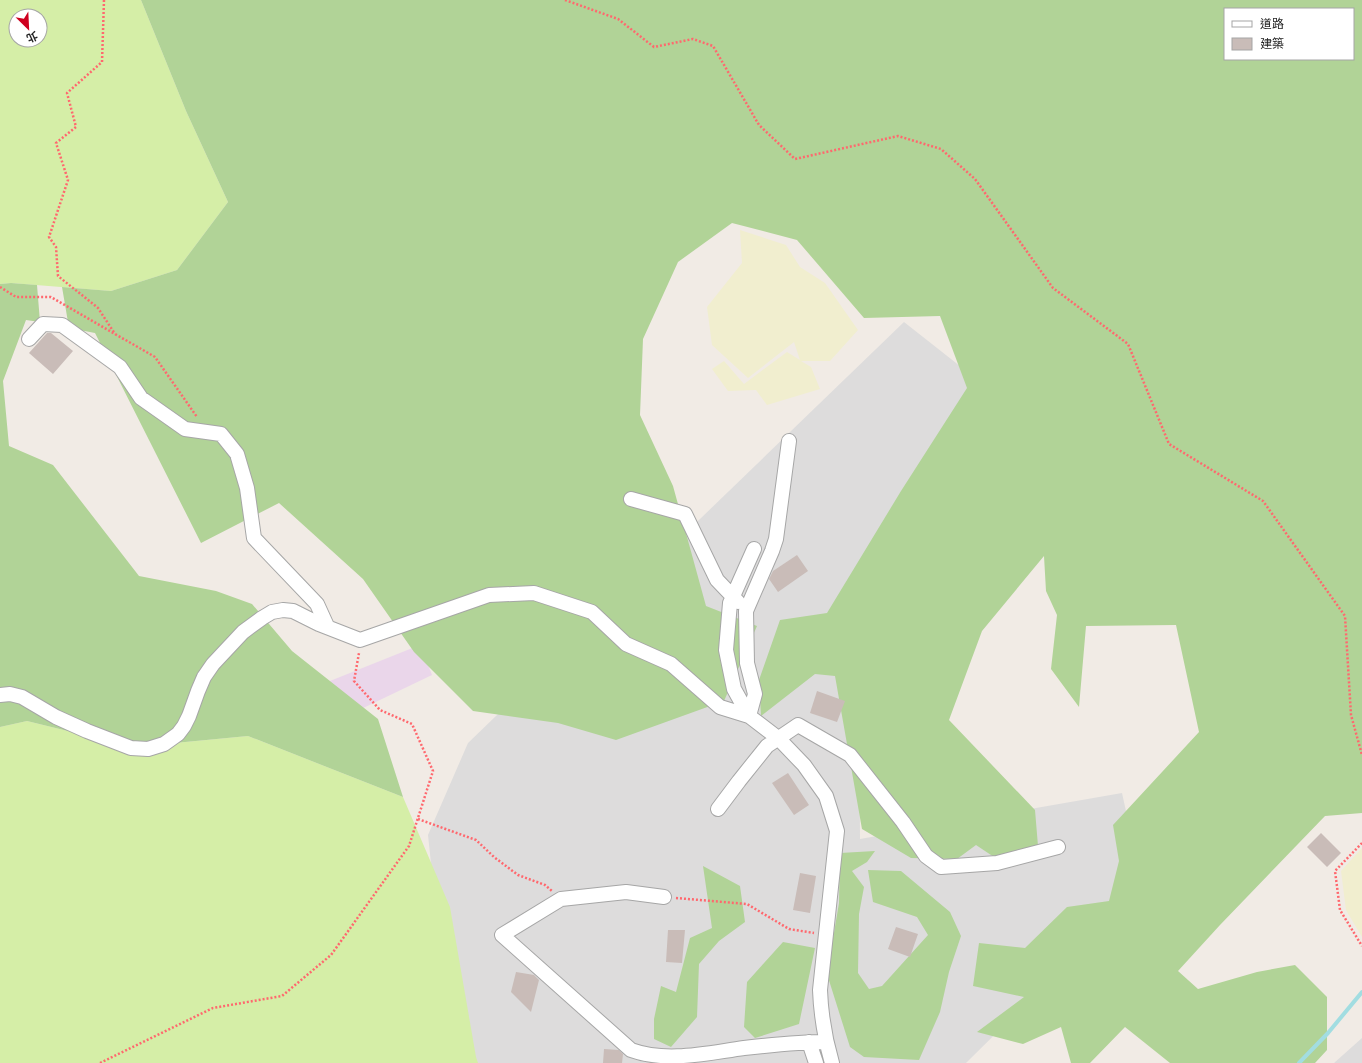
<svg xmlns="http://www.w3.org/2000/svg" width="1362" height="1063" viewBox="0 0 1362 1063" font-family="Raleway,'Noto Sans TC',sans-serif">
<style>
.residential{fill:#dddcdc}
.industrial{fill:#ead6ea}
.farmland{fill:#f1eecf}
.grass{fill:#d5eea7;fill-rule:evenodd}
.forest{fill:#b1d397;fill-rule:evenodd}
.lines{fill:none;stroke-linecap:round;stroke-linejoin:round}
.stream{stroke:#a2dde1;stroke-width:4}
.building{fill:#c9bcb8}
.minor-casing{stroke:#a6a6a6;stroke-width:16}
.path{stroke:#ff686e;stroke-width:2.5;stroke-dasharray:2 2;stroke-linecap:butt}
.minor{stroke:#fff;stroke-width:14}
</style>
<rect width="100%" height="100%" fill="#f1ebe5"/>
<path class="residential" d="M904 322 984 385 859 680 860 839 1122 793 1143 888 966 1063H452L428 835 468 743Z
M1362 1038V1063H1334Z"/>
<path class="industrial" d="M420 645 432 675 309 734 305 691Z"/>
<path class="farmland" d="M740 230 786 245 800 267 825 283 858 330 830 361H801L811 367 820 389 767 405 756 390 728 391 712 369 724 361 744 384 787 352 800 360 794 342 748 378 712 345 707 307 742 263Z
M1362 848V937L1346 910 1341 871Z"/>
<path class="grass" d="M0 0H141L186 111 228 202 177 270 111 291 11 283 0 284ZM16 16H40V40H16Z
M27 721 133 747 248 736 403 797 450 907 476 1057 478 1063H0V727Z"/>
<path class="forest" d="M141 0H1362V813L1325 816 1220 925 1178 971 1198 989 1257 972 1295 965 1327 997V1050L1315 1063H1170L1125 1027 1090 1063H1071L1061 1027 1023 1044 977 1032 1024 997 973 986 979 943 1025 948 1067 907 1109 901 1119 861 1113 825 1199 732 1176 625 1086 626 1079 707 1051 669 1057 615 1046 591 1044 556 982 631 949 720 1035 810 1039 858 1003 863 976 845 957 859 911 858 862 829 835 676 815 674 761 716 759 680 780 620 827 613 901 491 967 388 940 316 864 318 797 240 732 223 678 262 643 339 640 415 673 486 706 606 757 626 724 701 616 740 558 723 473 711 414 652 363 579 279 503 201 543 95 333 69 328 62 287 111 291 177 270 228 202 186 111ZM1225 9H1353V59H1225Z
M11 283 37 285 40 322 26 320 3 381 9 446 53 465 139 576 216 591 252 604 292 651 378 719 403 797 248 736 133 747 27 721 0 727V284Z
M875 851 867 862 852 871 864 887 859 914 858 973 869 989 882 986 928 935 917 917 873 902 868 870 901 871 950 912 961 936 949 972 940 1012 919 1060 864 1057 850 1047 827 974 839 903 840 853Z
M703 866 740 886 745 922 719 941 699 964 697 1017 671 1047 654 1039V1019L661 986 676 992 690 938 712 928Z
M783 942 815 948 799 1024 755 1038 744 1027 747 982Z"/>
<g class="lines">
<path class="stream" d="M1299 1063 1328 1033 1362 992"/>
</g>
<path class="building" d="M47 333H51L73 351 53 374 29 353Z
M797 555 808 571 778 592 769 579 773 571Z
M817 691 845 701 837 722 810 713Z
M788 773 809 805 794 815 772 783Z
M1321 833 1341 853 1327 867 1307 847Z
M800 873 816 876 810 913 793 910Z
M896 927 918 934 910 957 888 949Z
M668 930H685L682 963 666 962Z
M516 972 534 975 539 980 531 1012 511 992Z
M604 1049 619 1050 623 1054 622 1063H603Z"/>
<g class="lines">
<defs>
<path id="minor" d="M29 339 43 324 62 325 120 367 141 398 185 429 221 434 237 454 247 488 254 538 317 604 327 626
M631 499 685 514 717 580 738 602
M0 695 10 694 22 697 56 717 87 731 131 748 148 749 164 744 178 734 184 726 189 716 198 691 204 677 213 664 243 632 262 618 272 612 283 610 293 611 319 624 360 640 489 595 534 593 592 612 626 644 671 664 720 707 749 716 778 738 804 765 826 796 837 831 820 990C821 1016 825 1039 832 1063
M749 716 755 694 747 663 746 611 772 551 776 539 789 441
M749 716 734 689 726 650 730 603 754 549
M718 809 739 781 767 746 798 725 850 755 903 822 926 856 941 867 997 863 1058 847
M664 897 626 892 561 899 502 935 631 1050C667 1063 707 1053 744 1048 771 1045 799 1042 826 1042
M809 1042 816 1063"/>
</defs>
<use href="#minor" class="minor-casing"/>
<path class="path" d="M104 0 102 62 67 93 76 127 56 143 68 180 49 237 56 247 58 276 98 308 115 334
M565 0 618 19 654 47 693 39 713 46 759 125 795 159 898 136 941 149 975 179 1053 288 1128 344 1169 444 1263 501 1345 616 1351 715 1362 755
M0 287 16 297H51L155 357 197 417
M418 819 476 840 494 857 518 875 545 885 552 891
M1362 843 1335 871 1340 910 1362 946
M676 898 747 904 789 929 814 933
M100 1063 213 1008 282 996 331 955 409 846 433 771 412 724 380 710 354 681 359 653"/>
<use href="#minor" class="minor"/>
</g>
<rect x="1224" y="8" width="130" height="52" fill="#ffffff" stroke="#a5a5a5"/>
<rect x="1232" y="21" width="20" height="6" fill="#ffffff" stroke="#a5a5a5"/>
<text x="1260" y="28" font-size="12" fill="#1f1f1f">道路</text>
<rect x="1232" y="38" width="20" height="12" fill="#c9bcb8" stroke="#a5a5a5"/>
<text x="1260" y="48" font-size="12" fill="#1f1f1f">建築</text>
<g transform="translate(28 28) rotate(156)"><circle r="19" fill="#ffffff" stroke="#a5a5a5"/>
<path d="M0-3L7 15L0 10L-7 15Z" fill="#cf001f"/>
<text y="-6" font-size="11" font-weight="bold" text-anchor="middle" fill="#1f1f1f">北</text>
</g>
</svg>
